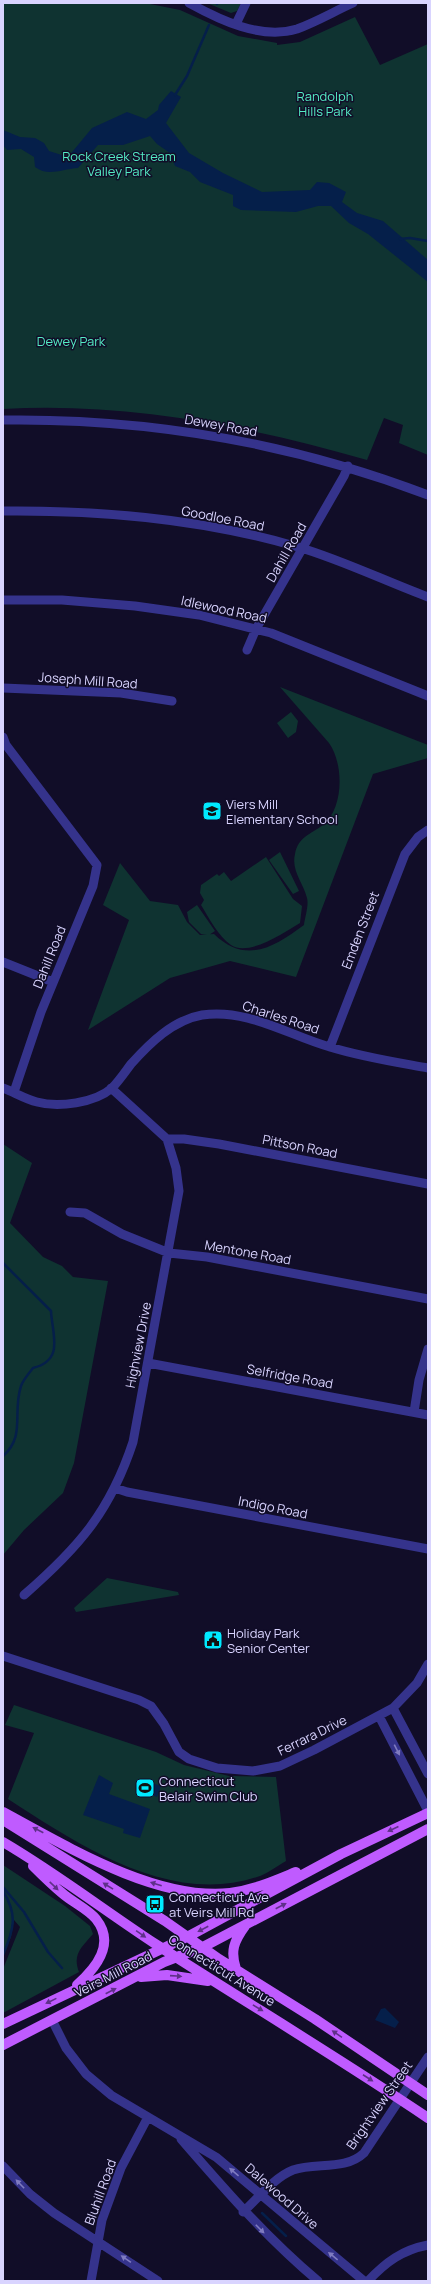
<svg xmlns="http://www.w3.org/2000/svg" width="431" height="2284" viewBox="0 0 431 2284" font-family="Manrope,sans-serif">
<style>
.green{fill:#0f3331}
.water{fill:#051f4a}
.lines{fill:none;stroke-linecap:round;stroke-linejoin:round}
.stream{stroke:#051f4a;stroke-width:2.5}
.minor{stroke:#35338c;stroke-width:9}
.major{stroke:#bf5bff;stroke-width:10}
.oneway{fill:#7f7bc0}
.oneway2{fill:#5f3089}
.labels{text-anchor:middle;dominant-baseline:central;stroke-width:3;stroke-linejoin:round;paint-order:stroke}
.park-label{font-size:13px;fill:#54ecc3;stroke:#110d28}
.street-label{font-size:13px;fill:#d9d4ff;stroke:#110d28}
.poi-label{font-size:13px;fill:#d9d4ff;stroke:#110d28;text-anchor:start}
</style>
<rect width="100%" height="100%" fill="#110d28"/>
<path class="green" d="M3 3H145L180 10 238 36 277 43V45L300 42 355 17 380 65 428 44V455L399 443 403 425 384 418 367 460C249 426 126 402 3 409Z
M207 3H241L237 11 231 13Z
M280 687 428 745V758L373 774 296 977 230 961 170 978 88 1030 129 920 103 905 120 863 150 901 178 905 187 922 200 935 214 934C246 965 274 947 304 925 305 917 309 905 307 898 303 882 291 871 295 854 298 837 311 834 323 825 344 808 344 764 329 743Z
M291 712 298 721 296 732 288 738 277 723Z
M280 852 299 891 293 894 269 860Z
M266 857 293 899 302 906 300 923C285 932 249 957 231 945 218 936 209 918 201 905L204 900 200 893 201 885 217 874 219 876 224 872 231 881Z
M197 905 215 931 209 935 201 934 189 922 187 912Z
M3 1144 32 1163 10 1223 43 1257 62 1266 73 1277 108 1281 74 1463 63 1493 24 1530 3 1555Z
M107 1578 178 1592 179 1595 76 1612 74 1608Z
M14 1705 156 1752 184 1765 229 1776 276 1777 286 1861C277 1866 267 1874 257 1877 170 1906 79 1845 8 1799L34 1733 5 1725Z
M3 1865 65 1906 90 1926 93 1934C82 1947 72 1954 79 1972L3 2013V1969L20 1927 14 1920 11 1937 3 1955Z"/>
<path class="water" d="M171 91 181 97 166 123 189 153 223 173 262 192 310 190 317 182 329 183 346 192 342 202 357 213 383 221 428 260V282L368 234 349 223 331 206H318L296 212 241 210 233 206V195L200 182 190 172 175 166 170 153 157 144 150 136 123 145H98L78 168C62 169 48 177 35 167L34 157 21 149 7 150 3 145V130L20 137 35 138 44 143 49 151 68 157 92 128 127 112 146 119 158 110 159 105Z
M99 1775 113 1783 109 1794 150 1809 140 1838 123 1833 124 1829 83 1815Z
M140 1779 161 1786 157 1797 136 1789Z
M385 2008 399 2022 395 2028 375 2020 381 2009Z"/>
<g class="lines">
<path class="stream" d="M217 4V3
M175 95 187 76 209 25
M400 239 410 238 428 241
M3 1263 51 1311C52 1334 65 1360 33 1368 29 1373 23 1380 21 1386 12 1413 26 1436 3 1456
M3 1887 24 1912 48 1952 62 1968
M3 1891C18 1915 14 1929 3 1955
M262 2213 286 2236"/>
<path class="minor" d="M189 3C220 20 261 40 297 29 316 22 335 11 353 3
M236 24 246 3
M3 420C148 418 292 443 428 495
M3 511C101 510 203 519 298 547 342 560 385 581 428 597
M3 600H62L135 606 199 615 271 633 428 696
M247 650 256 629 344 476 348 466
M3 688 121 693 172 701
M3 737 6 745 97 865 93 886 41 1012 14 1092
M3 962 53 982
M330 1047 405 854 418 837 428 830
M3 1088C14 1092 25 1099 37 1102 58 1108 95 1103 112 1088 119 1081 125 1072 131 1064 150 1043 173 1020 202 1015 247 1008 288 1035 330 1047 362 1057 395 1062 428 1068
M167 1139H184L219 1144 428 1184
M70 1212 85 1213 122 1234 169 1253 207 1257 428 1299
M148 1363 428 1415
M414 1412 419 1380 428 1349
M115 1488 127 1492 428 1549
M24 1595C78 1548 110 1512 133 1442L179 1191 176 1168 167 1139 111 1088
M3 1656 139 1700 151 1706 164 1724 179 1752 189 1759 217 1768 253 1771 280 1766 314 1750 393 1708 417 1683 428 1664
M393 1708 428 1774
M379 1716 428 1811
M52 2020 66 2048 86 2074 111 2095 216 2157 364 2281
M181 2139C226 2191 266 2237 318 2281
M3 2166 30 2194 54 2213 158 2281
M243 2212C258 2198 275 2177 293 2170 316 2162 345 2171 364 2153L428 2057
M91 2281 102 2220 121 2168 148 2117
M368 2281C386 2262 402 2250 428 2245"/>
<path class="major" d="M3 1812C66 1846 156 1901 230 1893 254 1890 274 1881 296 1872
M3 1820 165 1921 219 1959 315 2019 428 2095
M3 1842C56 1873 105 1911 157 1945 247 2003 339 2058 428 2118
M33 1866C42 1875 52 1885 62 1893 72 1902 88 1909 96 1919 116 1944 96 1968 77 1985
M236 1969C230 1951 234 1941 245 1926
M141 1977 167 1975 208 1981
M3 2024 189 1936 341 1854 428 1813
M3 2045 164 1962 203 1947 428 1829"/>
</g>
<defs><path id="oneway-solid" d="M-6-.8H1V-3.2L6.5 0L1 3.2V.8H-6Z"/></defs>
<g class="oneway">
<use href="#oneway-solid" transform="translate(397 1750) rotate(63)"/>
<use href="#oneway-solid" transform="translate(234 2172) rotate(-140)"/>
<use href="#oneway-solid" transform="translate(20 2184) rotate(-134)"/>
<use href="#oneway-solid" transform="translate(260 2229) rotate(45)"/>
<use href="#oneway-solid" transform="translate(333 2256) rotate(-141)"/>
<use href="#oneway-solid" transform="translate(126 2259) rotate(-146)"/>
</g>
<g class="oneway2">
<use href="#oneway-solid" transform="translate(393 1829) rotate(155)"/>
<use href="#oneway-solid" transform="translate(38 1830) rotate(-153)"/>
<use href="#oneway-solid" transform="translate(156 1884) rotate(-162)"/>
<use href="#oneway-solid" transform="translate(54 1886) rotate(44)"/>
<use href="#oneway-solid" transform="translate(108 1886) rotate(-148)"/>
<use href="#oneway-solid" transform="translate(281 1906) rotate(-27)"/>
<use href="#oneway-solid" transform="translate(203 1929) rotate(152)"/>
<use href="#oneway-solid" transform="translate(141 1934) rotate(35)"/>
<use href="#oneway-solid" transform="translate(176 1976) rotate(4)"/>
<use href="#oneway-solid" transform="translate(111 1991) rotate(-27)"/>
<use href="#oneway-solid" transform="translate(51 2001) rotate(154)"/>
<use href="#oneway-solid" transform="translate(258 2008) rotate(31)"/>
<use href="#oneway-solid" transform="translate(337 2034) rotate(-146)"/>
<use href="#oneway-solid" transform="translate(368 2078) rotate(33)"/>
</g>
<defs>
<symbol id="school-square" viewBox="-11 -11 22 22"><rect x="-9" y="-9" width="18" height="18" rx="4" fill="#00eaff" stroke="#110d28"/><path d="M0-5L7-2L0 1L-7-2ZM-4 1L0 2.5L4 1V4Q0 6-4 4Z" fill="#111"/></symbol>
<symbol id="civic-square" viewBox="-11 -11 22 22"><rect x="-9" y="-9" width="18" height="18" rx="4" fill="#00eaff" stroke="#110d28"/><path d="M-.6-6.5H3V-4.5H.6V-3L4-1V1h2V6H-6V1h2V-1L-.6-3ZM-1.2 2.5V6h2.4V2.5Z" fill="#111"/></symbol>
<symbol id="stadium-square" viewBox="-11 -11 22 22"><rect x="-9" y="-9" width="18" height="18" rx="4" fill="#00eaff" stroke="#110d28"/><path d="M0-5a6.5 5 0 1 0 0 10a6.5 5 0 1 0 0-10ZM-3.5-1.8h7v3.6h-7Z" fill="#111"/></symbol>
<symbol id="bus-square" viewBox="-11 -11 22 22"><rect x="-9" y="-9" width="18" height="18" rx="4" fill="#00eaff" stroke="#110d28"/><path d="M-5-6H5V4H4V6H2V4H-2V6H-4V4H-5ZM-3.5-4V0h7V-4ZM-3.5 1.2v1.5H-2V1.2ZM2 1.2v1.5H3.5V1.2Z" fill="#111"/></symbol>
</defs>
<g fill-rule="evenodd">
<use href="#school-square" x="201" y="800" width="22" height="22"/>
<use href="#civic-square" x="202" y="1629" width="22" height="22"/>
<use href="#stadium-square" x="134" y="1777" width="22" height="22"/>
<use href="#bus-square" x="144" y="1893" width="22" height="22"/>
</g>
<g class="labels">
<g class="park-label">
<text x="325" y="96">Randolph<tspan x="325" dy="15">Hills Park</tspan></text>
<text x="119" y="156">Rock Creek Stream<tspan x="119" dy="15">Valley Park</tspan></text>
<text x="71" y="341">Dewey Park</text>
</g>
<g class="street-label">
<text transform="translate(221 425) rotate(10)">Dewey Road</text>
<text transform="translate(223 518) rotate(11)">Goodloe Road</text>
<text transform="translate(286 552) rotate(-60)">Dahill Road</text>
<text transform="translate(224 609) rotate(12)">Idlewood Road</text>
<text transform="translate(88 680) rotate(4)">Joseph Mill Road</text>
<text transform="translate(360 930) rotate(-69)">Emden Street</text>
<text transform="translate(49 957) rotate(-68)">Dahill Road</text>
<text transform="translate(281 1017) rotate(18)">Charles Road</text>
<text transform="translate(300 1146) rotate(11)">Pittson Road</text>
<text transform="translate(248 1252) rotate(10)">Mentone Road</text>
<text transform="translate(138 1345) rotate(-79)">Highview Drive</text>
<text transform="translate(290 1376) rotate(10)">Selfridge Road</text>
<text transform="translate(273 1507) rotate(11)">Indigo Road</text>
<text transform="translate(312 1735) rotate(-26)">Ferrara Drive</text>
<text transform="translate(222 1970) rotate(32)">Connecticut Avenue</text>
<text transform="translate(113 1974) rotate(-27)">Veirs Mill Road</text>
<text transform="translate(379 2105) rotate(-55)">Brightview Street</text>
<text transform="translate(100 2192) rotate(-70)">Bluhill Road</text>
<text transform="translate(282 2196) rotate(41)">Dalewood Drive</text>
</g>
<g class="poi-label">
<text x="226" y="804">Viers Mill<tspan x="226" dy="15">Elementary School</tspan></text>
<text x="227" y="1633">Holiday Park<tspan x="227" dy="15">Senior Center</tspan></text>
<text x="159" y="1781">Connecticut<tspan x="159" dy="15">Belair Swim Club</tspan></text>
<text x="169" y="1897">Connecticut Ave<tspan x="169" dy="15">at Veirs Mill Rd</tspan></text>
</g>
</g>
<rect width="431" height="2284" fill="none" stroke="#d9d4ff" stroke-width="8"/>
</svg>
